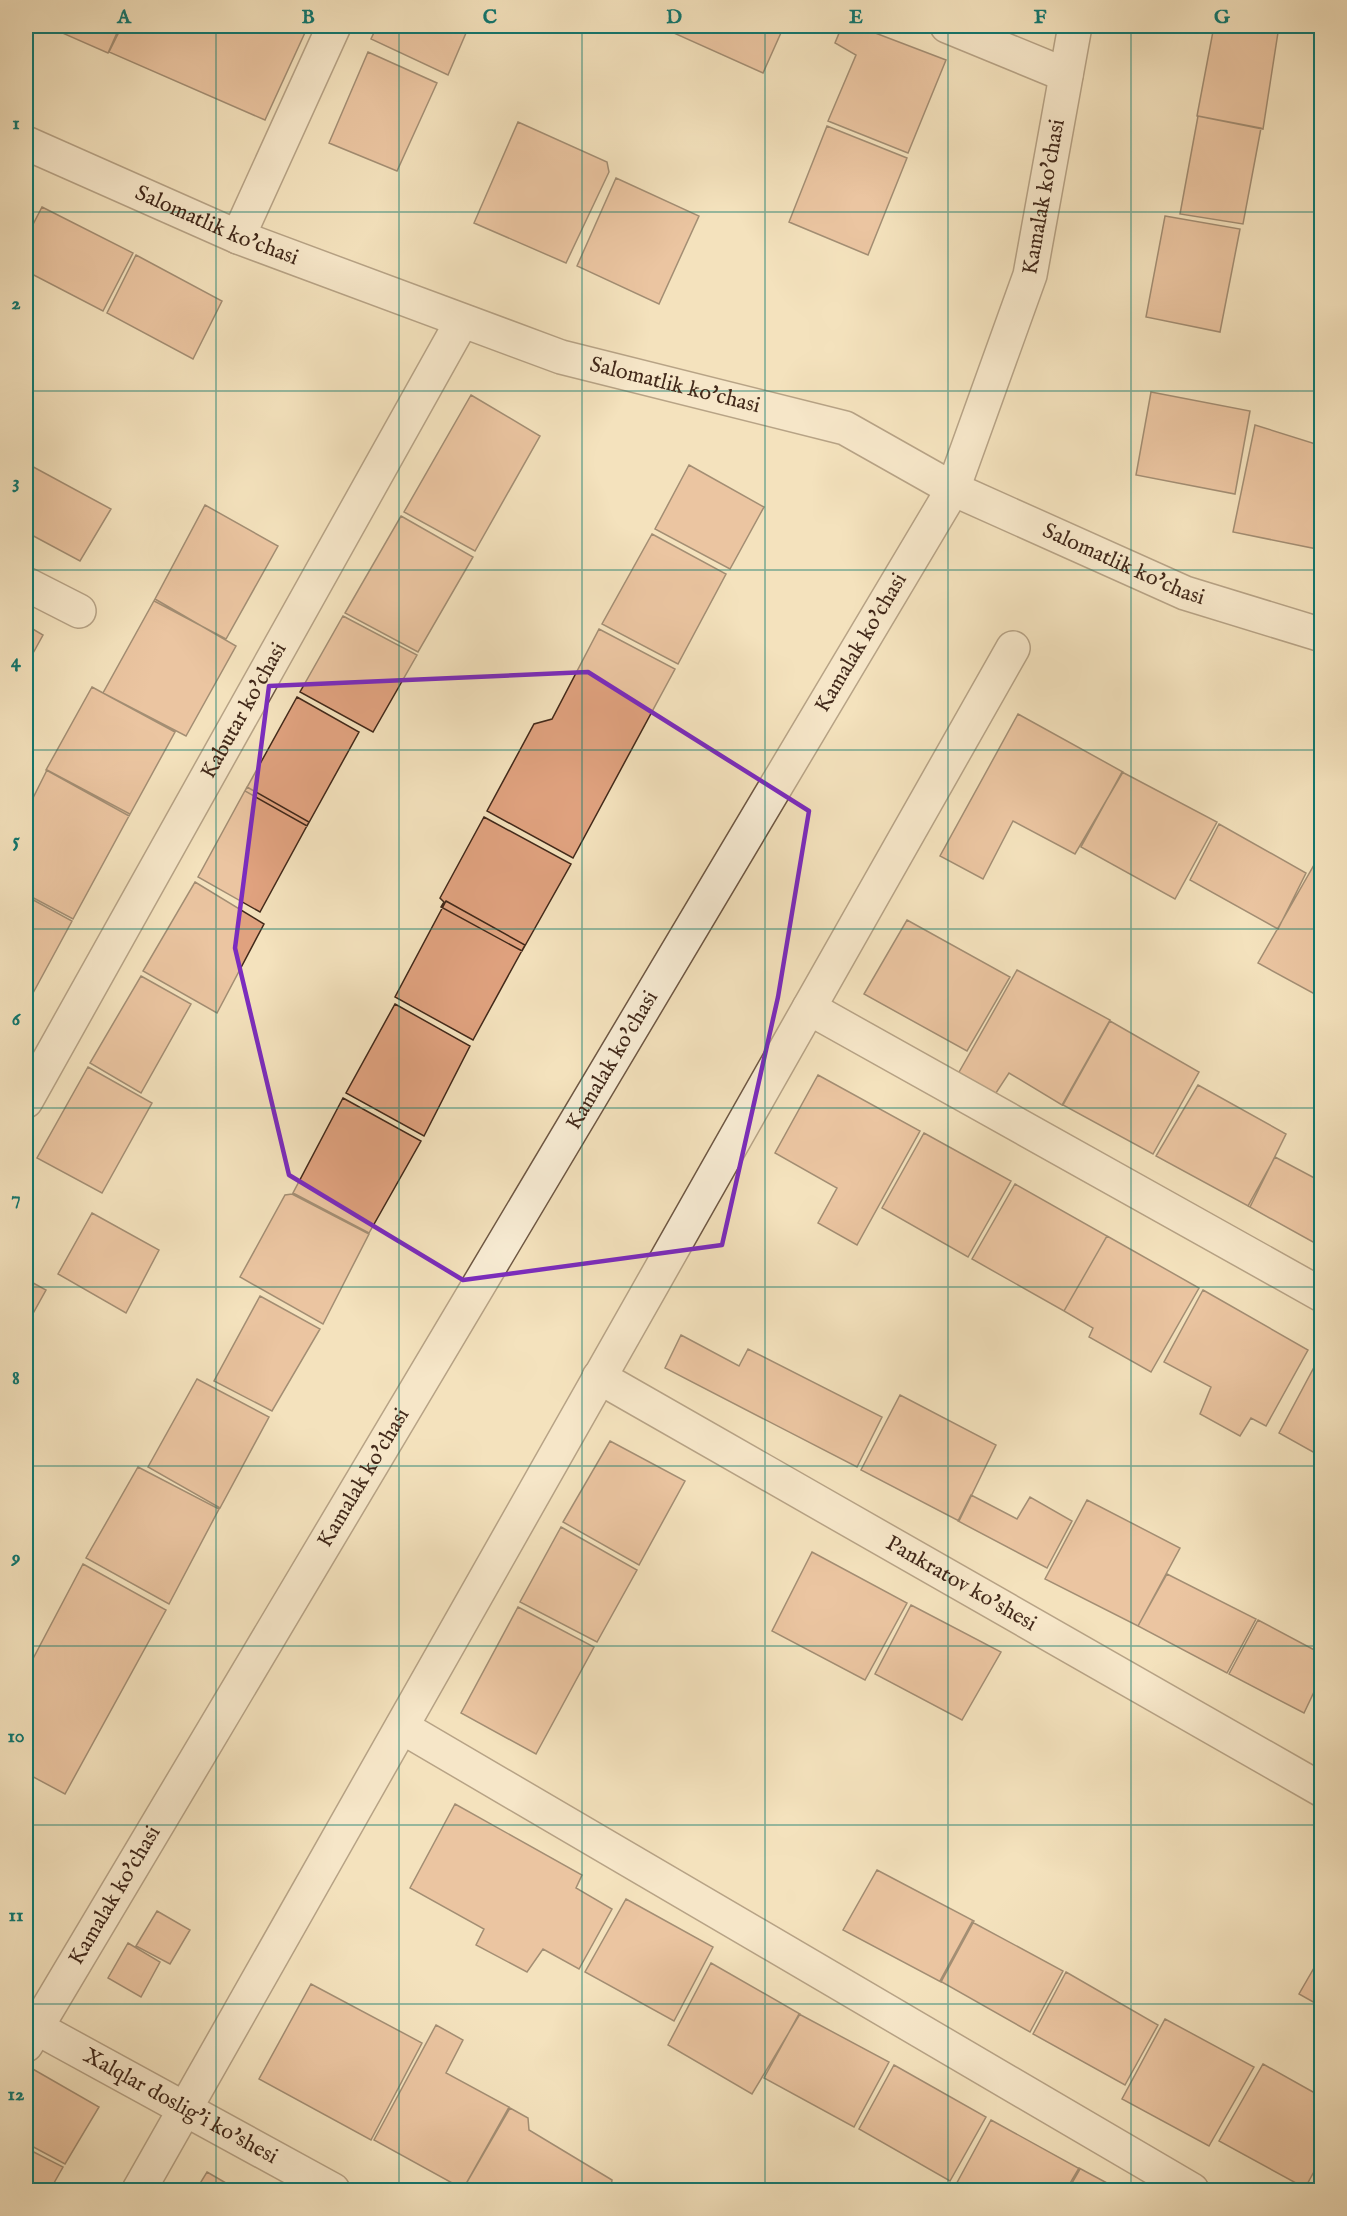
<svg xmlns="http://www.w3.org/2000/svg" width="1347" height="2216" viewBox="0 0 1347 2216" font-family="'IM FELL English',serif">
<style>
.building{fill:#e0a27f;stroke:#42291a;stroke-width:1.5}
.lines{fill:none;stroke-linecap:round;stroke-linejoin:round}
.minor-casing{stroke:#6e5743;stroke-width:36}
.minor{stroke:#f8ecd4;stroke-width:33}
.marked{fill:none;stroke:#7b2cbf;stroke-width:4.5;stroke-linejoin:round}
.grid{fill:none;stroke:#0f766e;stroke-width:1.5;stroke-opacity:0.55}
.labels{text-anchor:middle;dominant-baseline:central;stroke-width:4.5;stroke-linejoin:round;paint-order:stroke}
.street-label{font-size:22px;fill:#42291a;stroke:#f8ecd4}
.neatline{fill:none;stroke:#0f766e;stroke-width:2}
.grid-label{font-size:20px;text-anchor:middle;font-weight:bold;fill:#0f766e}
</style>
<rect width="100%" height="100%" fill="#f4e2bd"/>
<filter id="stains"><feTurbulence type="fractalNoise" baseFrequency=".00333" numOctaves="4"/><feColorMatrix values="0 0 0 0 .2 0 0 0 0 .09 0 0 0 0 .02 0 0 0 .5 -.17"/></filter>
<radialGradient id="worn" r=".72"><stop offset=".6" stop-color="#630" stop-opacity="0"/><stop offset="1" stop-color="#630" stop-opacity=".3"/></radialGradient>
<path class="building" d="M63 26H120L108 53 60 32Z
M122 26H240L247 29 248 26H308L265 120 109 52Z
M377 26H469L448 75 371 39Z
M669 26H784L763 73 667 30Z
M842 26H857L946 60 908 153 828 121 856 55 835 43Z
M1214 26H1279L1263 129 1197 116Z
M368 52 437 83 397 171 329 143Z
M1198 116 1261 128 1243 224 1180 214Z
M518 122 607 162 609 172 566 263 474 223Z
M827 126 907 158 868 255 789 222Z
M616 178 699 216 659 304 577 266Z
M42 207 133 253 103 311 26 271V238Z
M1165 216 1240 229 1220 332 1146 317Z
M136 255 222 301 193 359 107 313Z
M1151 392 1250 411 1235 494 1136 475Z
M471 395 540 436 475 551 404 512Z
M1255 425 1322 446V550L1233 532Z
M26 463 111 509 80 561 26 532Z
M689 465 764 507 730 569 655 529Z
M205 505 278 546 226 639 154 601Z
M401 516 473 557 418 652 345 613Z
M652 534 726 574 678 664 602 624Z
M155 599 236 646 186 736 103 693Z
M343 616 417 655 373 732 300 692Z
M26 625 43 635 26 666Z
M599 629 675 669 573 858 487 811 534 724 552 719Z
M92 687 175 732 129 816 46 770Z
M297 697 359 732 307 826 245 791Z
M1018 714 1123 772 1075 854 1013 821 983 879 940 856Z
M47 770 130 814 73 919 26 894V812Z
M1122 772 1217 822 1175 899 1081 847Z
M247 787 309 822 260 912 198 877Z
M484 817 571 864 522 951 441 907 444 902 440 898Z
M1219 824 1306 873 1278 929 1190 880Z
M1314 865 1322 869V998L1258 963Z
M195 882 264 924 217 1013 143 971Z
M26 896 72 921 26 1006Z
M446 901 525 945 473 1040 395 997Z
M907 920 1010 977 967 1051 864 994Z
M1017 970 1110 1020 1062 1105 1009 1073 994 1096 958 1074Z
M141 976 191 1004 141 1093 90 1063Z
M395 1004 470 1046 424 1136 346 1093Z
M1110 1021 1199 1072 1153 1154 1063 1105Z
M88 1067 152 1103 102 1193 37 1158Z
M818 1075 920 1131 857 1245 818 1223 837 1188 775 1153Z
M1198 1085 1286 1134 1250 1207 1156 1156Z
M343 1098 421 1141 369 1233 293 1193Z
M924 1133 1011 1181 968 1257 882 1208Z
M1275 1157 1322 1182V1247L1248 1206Z
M1015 1184 1107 1236 1064 1311 972 1259Z
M292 1194 369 1234 323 1324 240 1277 285 1195Z
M92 1213 159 1250 126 1313 58 1274Z
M1107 1236 1199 1288 1151 1372 1089 1337 1093 1328 1064 1311Z
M26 1279 46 1290 26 1326Z
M1203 1290 1308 1350 1266 1426 1251 1418 1240 1436 1200 1414 1211 1387 1164 1362Z
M260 1296 320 1329 272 1411 214 1381Z
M681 1335 739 1366 748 1349 882 1417 857 1467 665 1368Z
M1320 1356 1322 1357V1457L1279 1433Z
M197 1379 269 1417 220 1508 148 1467Z
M900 1395 996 1445 959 1521 861 1470Z
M610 1441 685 1481 639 1565 563 1522Z
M138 1467 219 1509 169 1604 86 1558Z
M971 1495 1017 1519 1030 1497 1072 1521 1047 1568 958 1521Z
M1087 1500 1180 1548 1138 1626 1045 1579Z
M561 1527 637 1570 597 1642 520 1602Z
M812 1552 907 1603 865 1680 772 1631Z
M83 1564 166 1610 65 1794 26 1773V1672Z
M1167 1574 1256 1619 1227 1673 1138 1626Z
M911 1605 1001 1652 962 1720 875 1674Z
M518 1607 594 1647 536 1754 461 1713Z
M1258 1620 1322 1654V1675L1304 1713 1229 1674Z
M455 1804 582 1875 576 1888 612 1909 579 1969 543 1949 527 1972 476 1945 484 1929 410 1888Z
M877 1870 974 1921 941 1982 843 1930Z
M626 1899 713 1947 674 2021 585 1972Z
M157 1911 190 1930 170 1964 136 1946Z
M972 1922 1063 1971 1030 2032 940 1981Z
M128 1943 160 1962 141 1997 108 1978Z
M1322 1954V2007L1299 1994Z
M711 1963 800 2014 752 2094 668 2045Z
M1066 1972 1158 2025 1125 2085 1033 2034Z
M311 1984 422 2043 371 2140 259 2079Z
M799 2014 889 2062 854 2127 764 2078Z
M1165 2019 1254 2067 1209 2146 1122 2099Z
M436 2025 463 2040 446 2073 509 2107 463 2189 374 2140Z
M1263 2064 1322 2097V2157L1305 2188 1219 2141Z
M894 2065 986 2117 950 2181 859 2129Z
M31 2068 99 2107 65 2164 26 2143V2079Z
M510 2108 528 2118 529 2130 612 2180 611 2189 613 2190 463 2189Z
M991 2120 1080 2169 1068 2190H953Z
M26 2148 63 2167 50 2190H26Z
M1079 2168 1120 2190H1066Z
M207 2172 238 2190H196Z"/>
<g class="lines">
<defs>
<g id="minor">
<path d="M947 26 1066 75"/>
<path id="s1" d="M26 143 238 237 561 357 845 428 953 489 1185 593 1322 635"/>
<path d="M238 237 334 26"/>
<path d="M26 584 79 611"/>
<path d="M809 1008 1322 1295"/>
<path id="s2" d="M26 1101 462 321"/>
<path id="s3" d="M599 1377 1322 1790"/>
<path d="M402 1727 1192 2190"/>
<path id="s4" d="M26 2022 333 2190"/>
<path id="s5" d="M26 2045 953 489 1030 275 1075 26"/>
<path d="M139 2190 1013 648"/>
</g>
</defs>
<use href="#minor" class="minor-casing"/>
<use href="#minor" class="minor"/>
</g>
<path d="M0 0H1347V2216H0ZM588 672 809 811 778 997 722 1245 463 1280 289 1175 235 948 269 686Z" fill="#f4e2bd" fill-opacity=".55" fill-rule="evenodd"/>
<path class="marked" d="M588 672 809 811 778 997 722 1245 463 1280 289 1175 235 948 269 686Z"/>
<path class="grid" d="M216 26V2190M399 26V2190M582 26V2190M765 26V2190M948 26V2190M1131 26V2190M26 212H1322M26 391H1322M26 570H1322M26 750H1322M26 929H1322M26 1108H1322M26 1287H1322M26 1466H1322M26 1646H1322M26 1825H1322M26 2004H1322"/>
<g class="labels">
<g class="street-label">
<text stroke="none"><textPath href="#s5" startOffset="2118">Kamalak ko'chasi</textPath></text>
<text stroke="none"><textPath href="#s1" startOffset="208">Salomatlik ko'chasi</textPath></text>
<text stroke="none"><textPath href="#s1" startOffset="694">Salomatlik ko'chasi</textPath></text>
<text stroke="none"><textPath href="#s1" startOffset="1180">Salomatlik ko'chasi</textPath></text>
<text stroke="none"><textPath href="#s5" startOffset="1632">Kamalak ko'chasi</textPath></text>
<text stroke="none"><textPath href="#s2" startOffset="447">Kabutar ko'chasi</textPath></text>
<text stroke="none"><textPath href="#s5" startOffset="1146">Kamalak ko'chasi</textPath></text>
<text stroke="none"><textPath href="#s5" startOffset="660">Kamalak ko'chasi</textPath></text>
<text stroke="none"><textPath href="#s3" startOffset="417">Pankratov ko'shesi</textPath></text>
<text stroke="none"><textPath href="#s5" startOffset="174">Kamalak ko'chasi</textPath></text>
<text stroke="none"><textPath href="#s4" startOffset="176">Xalqlar doslig'i ko'shesi</textPath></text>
</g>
</g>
<rect width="1347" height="2216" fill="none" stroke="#f4e2bd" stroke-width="66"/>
<rect x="33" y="33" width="1281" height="2150" class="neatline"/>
<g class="grid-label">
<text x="124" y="23">A</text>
<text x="308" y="23">B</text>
<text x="490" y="23">C</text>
<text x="674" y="23">D</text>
<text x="856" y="23">E</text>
<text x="1040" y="23">F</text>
<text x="1222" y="23">G</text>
<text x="16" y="129">1</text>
<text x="16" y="309">2</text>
<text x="16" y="488">3</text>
<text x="16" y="667">4</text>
<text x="16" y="846">5</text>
<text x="16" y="1025">6</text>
<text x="16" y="1204">7</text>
<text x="16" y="1384">8</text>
<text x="16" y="1563">9</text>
<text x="16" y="1742">10</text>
<text x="16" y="1921">11</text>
<text x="16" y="2100">12</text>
</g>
<rect width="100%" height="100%" filter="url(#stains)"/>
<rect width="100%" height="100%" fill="url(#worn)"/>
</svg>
